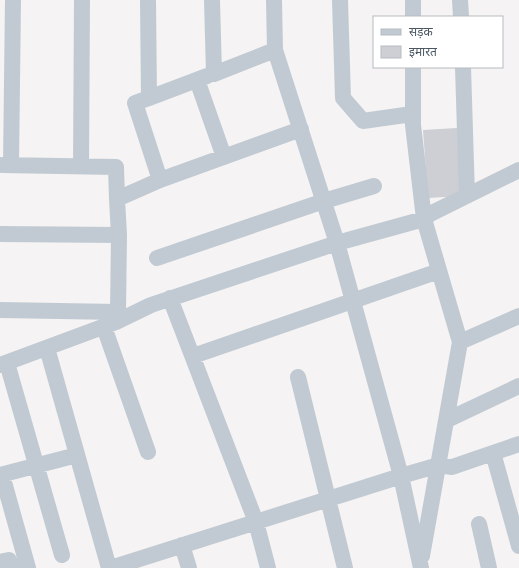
<svg xmlns="http://www.w3.org/2000/svg" width="519" height="568" viewBox="0 0 519 568" font-family="Commissioner,'Noto Sans Devanagari',sans-serif">
<style>
.building{fill:#cdcfd5}
.lines{fill:none;stroke-linecap:round;stroke-linejoin:round}
.minor{stroke:#c1cad2;stroke-width:16}
</style>
<rect width="100%" height="100%" fill="#f5f3f3"/>
<path class="building" d="M457 128 462 196 428 198 423 130Z"/>
<g class="lines">
<path class="minor" d="M148 0 149 98 135 103 160 180
M212 0 214 74 275 50
M274 0 275 50 337 243 401 476 421 568
M340 0 343 98 363 121 412 114
M460 0 461 17
M413 17V0
M413 67V125L424 219 460 342 422 556
M463 67 467 196
M197 80 224 157
M149 98 207 76
M11 164 13 0
M2 165 116 167 117 199
M81 166 82 0
M0 234 119 235 117 199 160 180 301 129
M157 258 324 201 374 186
M170 298 256 522 268 568
M0 310 118 312
M116 322 118 312 119 235
M104 327 148 452
M460 342 519 316
M47 348 109 568
M193 356 439 271
M7 363 62 555
M0 365 116 322 151 305 337 243 424 219 430 214 519 170
M298 377 345 568
M447 420 519 386
M493 453 519 546
M0 475 77 455
M2 475 28 568
M479 524 489 568
M182 545 189 568
M0 562 9 560 12 568
M111 568 401 476 439 465 452 467 519 444"/>
</g>
<rect x="373" y="16" width="130" height="52" fill="#ffffff" stroke="#b7bbc0"/>
<rect x="381" y="29" width="20" height="6" fill="#c1cad2" stroke="#b7bbc0"/>
<text x="409" y="36" font-size="12" fill="#4a5661">सड़क</text>
<rect x="381" y="46" width="20" height="12" fill="#cdcfd5" stroke="#b7bbc0"/>
<text x="409" y="56" font-size="12" fill="#4a5661">इमारत</text>
</svg>
